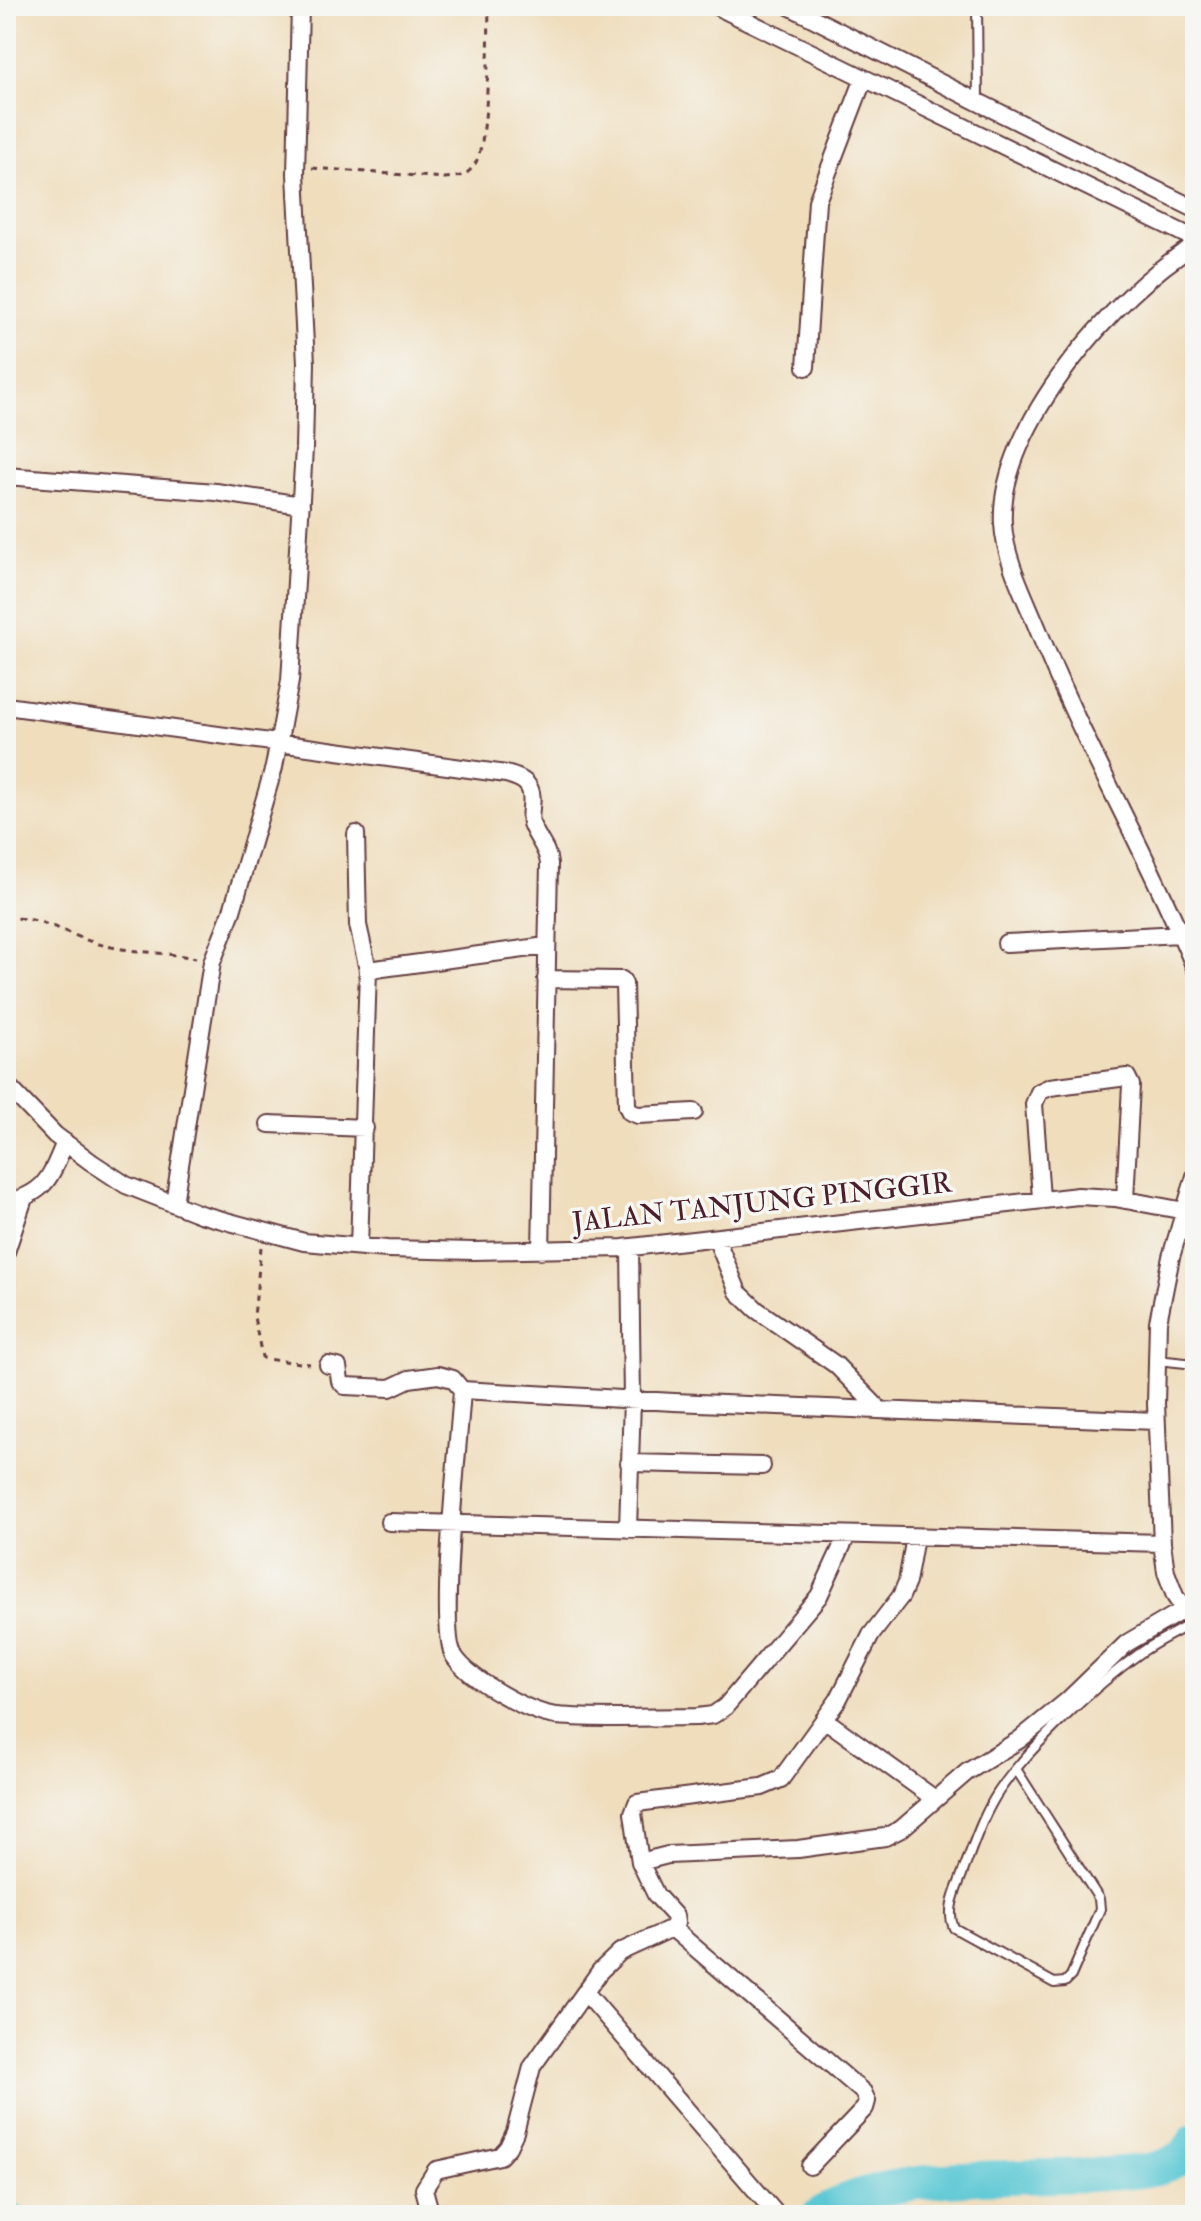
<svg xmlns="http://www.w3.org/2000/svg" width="1201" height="2221" viewBox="0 0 1201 2221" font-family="'IM FELL Double Pica',serif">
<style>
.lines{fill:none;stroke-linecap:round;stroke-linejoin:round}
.stream{stroke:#5cc8d4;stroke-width:6}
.river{stroke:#5cc8d4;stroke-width:34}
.service-casing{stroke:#633c41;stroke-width:12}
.minor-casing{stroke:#633c41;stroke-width:20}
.path{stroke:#633c41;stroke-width:3;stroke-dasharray:6 6;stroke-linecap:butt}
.service{stroke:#fff;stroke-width:8}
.minor{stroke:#fff;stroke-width:16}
.labels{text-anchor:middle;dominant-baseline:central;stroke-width:7;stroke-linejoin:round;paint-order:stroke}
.street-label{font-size:28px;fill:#4a1f2b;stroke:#f6f6f2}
</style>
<rect width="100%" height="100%" fill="#f6f6f2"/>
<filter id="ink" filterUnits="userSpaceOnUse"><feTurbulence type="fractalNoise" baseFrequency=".0125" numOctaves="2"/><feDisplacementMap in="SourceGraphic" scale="16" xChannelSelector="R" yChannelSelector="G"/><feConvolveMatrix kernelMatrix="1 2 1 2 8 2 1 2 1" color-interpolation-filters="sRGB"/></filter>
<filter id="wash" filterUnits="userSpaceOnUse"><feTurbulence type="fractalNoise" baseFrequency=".006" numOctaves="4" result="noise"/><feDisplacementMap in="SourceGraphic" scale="32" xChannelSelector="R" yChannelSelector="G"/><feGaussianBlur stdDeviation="1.8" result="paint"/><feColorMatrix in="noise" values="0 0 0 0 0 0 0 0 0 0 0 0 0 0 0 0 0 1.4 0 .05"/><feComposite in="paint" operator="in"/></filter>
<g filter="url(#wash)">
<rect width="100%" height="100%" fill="#efddbc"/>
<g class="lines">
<path class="stream" d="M6 2199 27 2215"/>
<path class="river" d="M819 2215C883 2168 1029 2180 1108 2174 1132 2172 1164 2172 1184 2155 1188 2151 1192 2145 1195 2140"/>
</g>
</g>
<g filter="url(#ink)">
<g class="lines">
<defs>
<path id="service" d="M977 6 978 101
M1157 1360 1195 1364
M1016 1769 1099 1899 1100 1909 1071 1976 1065 1982 1054 1983 954 1928C945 1909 958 1887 964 1869 974 1843 983 1815 999 1791 1029 1747 1096 1685 1139 1654 1155 1642 1175 1633 1192 1623"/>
<path id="minor" d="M716 6 1195 239
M789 6 978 102 1195 209
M1195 245C1117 292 997 427 1003 524 1005 559 1024 595 1037 627 1083 744 1147 852 1195 968
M806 367 817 201 864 78
M6 476 216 492 301 505
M6 706 506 774C513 776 524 779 528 786 536 797 528 812 531 823 536 838 548 848 549 864L541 1251
M356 834 358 925 368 970 359 1247
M1006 943 1180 934
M368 970 546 946
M546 979 622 980 624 984 627 1106 630 1112 638 1115 694 1112
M6 1084 55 1135 91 1162 126 1185 200 1214 304 1242 387 1249 474 1251 623 1248 1078 1196 1115 1198 1185 1211
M269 1124 365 1128
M1195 1176 1171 1257 1158 1322 1156 1404 1162 1543 1166 1572 1175 1596 1195 1627
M1041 1198 1034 1104 1039 1092 1050 1087 1127 1077 1131 1085 1125 1200
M6 1203C46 1193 50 1178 65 1142
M174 1203 212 962 232 911 274 767 290 681 304 449 306 363 296 174 300 6
M716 1238 738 1292 757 1310 836 1365 878 1408
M6 1252 24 1198
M328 1365 338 1367 340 1381 345 1386 390 1388 409 1379 438 1375 453 1379 462 1390
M629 1463 762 1466
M389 1522 1162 1543
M628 1529 632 1399 630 1248
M847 1535 819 1596 725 1707 713 1715 697 1717C651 1717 603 1720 557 1716 529 1713 470 1680 454 1656 437 1632 460 1430 462 1390L674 1402 1156 1421
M824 1719 935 1799
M640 1862 633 1813 637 1803 762 1787 781 1779 838 1700 871 1635 901 1596 907 1582 915 1537
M672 1928 863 2092 867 2101 865 2108 810 2166
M586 1993 777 2215
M431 2215 424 2189 436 2170 500 2156 508 2147 515 2132 532 2067 600 1971 620 1952 672 1928 676 1923 675 1916 656 1895 640 1862 668 1855 798 1849 885 1837 901 1829 967 1772 1019 1740 1067 1701 1127 1643 1183 1610"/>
</defs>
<use href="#service" class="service-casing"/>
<use href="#minor" class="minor-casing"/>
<path class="path" d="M312 168 445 178C457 177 465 177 473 167 490 147 488 37 489 6
M6 921C24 911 65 932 84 939 119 953 158 951 196 958
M261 1247 254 1317 262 1357 265 1359 310 1364"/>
<use href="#service" class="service"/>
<use href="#minor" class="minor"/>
</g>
</g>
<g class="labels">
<g class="street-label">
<text transform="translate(762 1203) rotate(-6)">JALAN TANJUNG PINGGIR</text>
</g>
</g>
<rect width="1201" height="2221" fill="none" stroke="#f6f6f2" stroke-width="32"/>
</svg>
